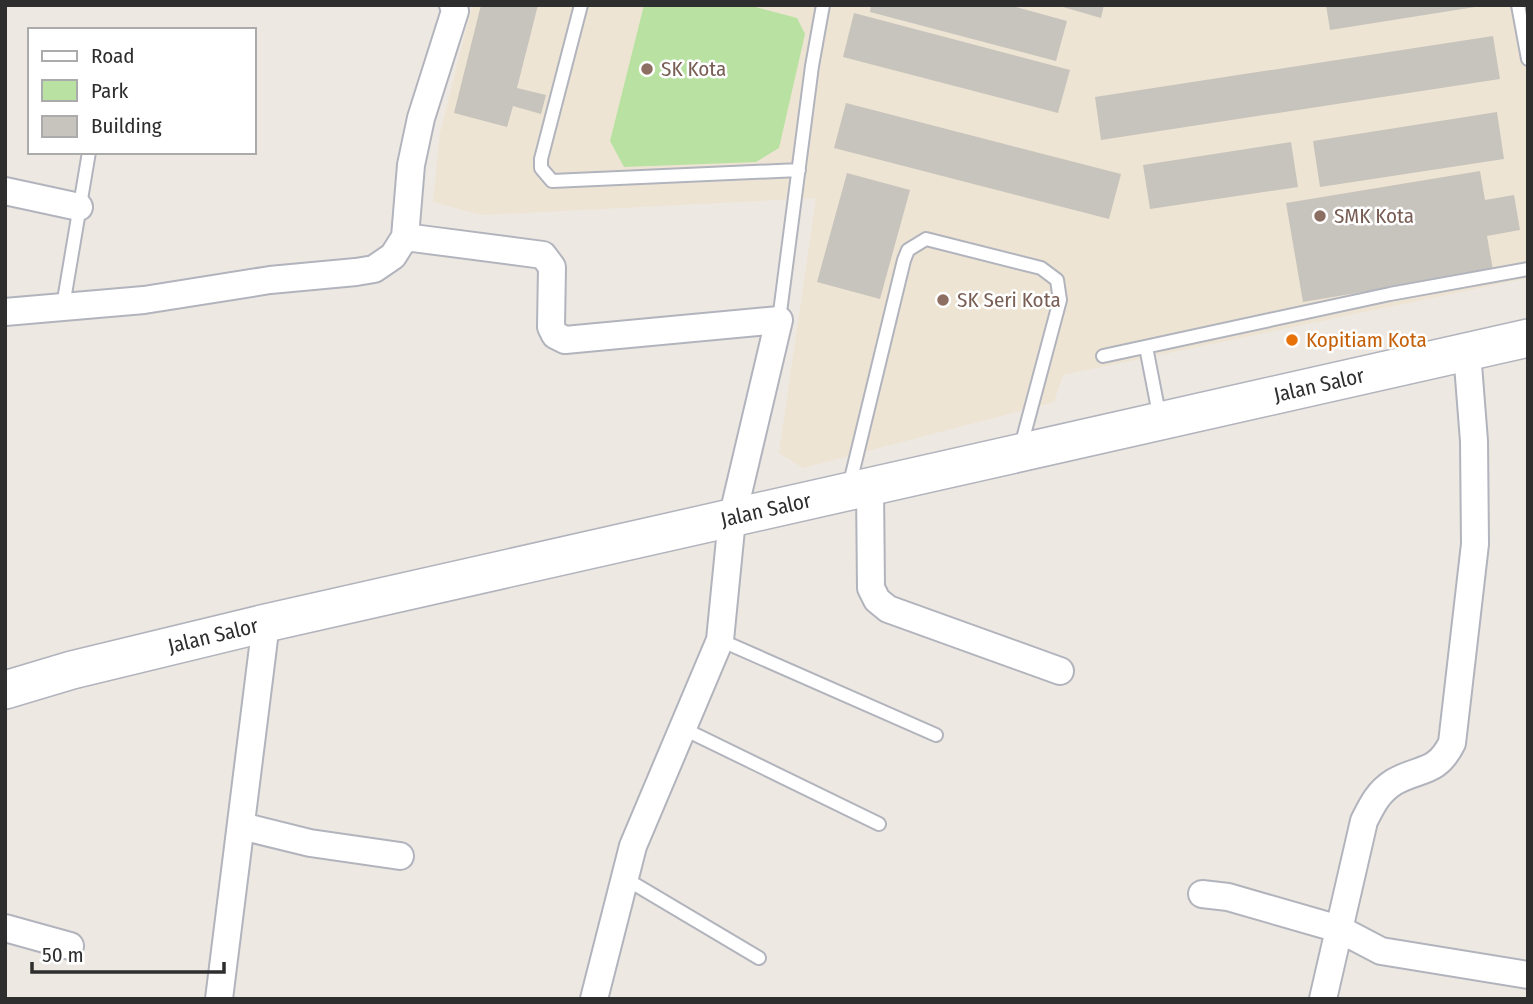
<svg xmlns="http://www.w3.org/2000/svg" width="1533" height="1004" viewBox="0 0 1533 1004" font-family="'Fira Sans Condensed',sans-serif">
<style>
.education{fill:#eee4d3}
.green{fill:#b9e1a2}
.building{fill:#c7c3bd}
.lines{fill:none;stroke-linecap:round;stroke-linejoin:round}
.service-casing{stroke:#b2b4bd;stroke-width:16}
.minor-casing{stroke:#b2b4bd;stroke-width:30}
.secondary-casing{stroke:#b2b4bd;stroke-width:40}
.service{stroke:#fff;stroke-width:12}
.minor{stroke:#fff;stroke-width:26}
.secondary{stroke:#fff;stroke-width:37}
.education-dot{fill:#8d6e63;stroke:#fff;stroke-width:2.5}
.food-dot{fill:#e8710a;stroke:#fff;stroke-width:2.5}
.labels{text-anchor:middle;dominant-baseline:central;stroke-width:5;stroke-linejoin:round;paint-order:stroke}
.education-label{font-size:21px;fill:#785e54;stroke:#fff;text-anchor:start}
.food-label{font-size:21px;fill:#c56008;stroke:#fff;text-anchor:start}
.street-label{font-size:21px;fill:#2e2e2e;stroke:#fff}
</style>
<rect width="100%" height="100%" fill="#eee8e2"/>
<path class="education" d="M472 5H1528V278L1063 375 1054 402 803 468 779 453 816 198 482 215 433 202 440 133Z"/>
<path class="green" d="M644 5H748L797 18 805 34 779 148 756 162 624 167 610 141Z"/>
<path class="building" d="M481 5H538L517 88 546 95 541 114 513 106 507 127 454 113Z
M871 5H1009L1067 21 1056 61 870 12Z
M1056 5H1104L1101 18Z
M1326 5H1475V7L1330 30Z
M854 13 1070 70 1058 113 843 57Z
M1493 36 1500 79 1101 140 1095 97Z
M846 103 1121 174 1109 219 834 148Z
M1497 112 1504 159 1320 187 1313 141Z
M1291 142 1298 187 1150 209 1143 165Z
M1480 171 1485 200 1514 195 1520 230 1487 236 1493 270 1303 302 1286 203Z
M847 173 910 190 880 299 817 282Z"/>
<g class="lines">
<defs>
<path id="service" d="M581 5 541 159V168L552 181 799 170
M1518 5 1528 59
M63 306 89 152
M779 320 812 66 823 5
M1146 347 1160 419
M1103 356 1390 294 1528 269
M849 487 904 260 908 250 926 239 1041 268 1057 280 1060 300 1021 446
M720 640 936 735
M682 728 879 824
M626 879 759 958"/>
<path id="minor" d="M5 191 79 207
M405 237 543 255 552 267 551 327 555 335 565 340 779 320 732 519 720 640 633 846 594 999
M5 312 144 300 270 280 356 272 374 269 393 256 405 237 411 165 421 118 455 11 453 5
M870 488 871 588 877 600 888 609 1060 671
M241 826 310 843 400 856
M1202 894 1228 897 1339 929 1381 951 1528 975
M5 928 70 946
M219 999 266 623
M1323 999 1364 821C1372 805 1378 792 1394 782 1420 767 1436 775 1452 743L1475 544 1474 441 1467 352"/>
<g id="secondary">
<path id="s1" d="M5 690 72 670 266 623 1528 338"/>
</g>
</defs>
<use href="#service" class="service-casing"/>
<use href="#minor" class="minor-casing"/>
<use href="#secondary" class="secondary-casing"/>
<use href="#service" class="service"/>
<use href="#minor" class="minor"/>
<use href="#secondary" class="secondary"/>
</g>
<g class="education-dot">
<circle cx="647" cy="69" r="7"/>
<circle cx="1320" cy="216" r="7"/>
<circle cx="943" cy="300" r="7"/>
</g>
<circle class="food-dot" cx="1292" cy="340" r="7"/>
<g class="labels">
<g class="education-label">
<text x="661" y="69">SK Kota</text>
<text x="1334" y="216">SMK Kota</text>
<text x="957" y="300">SK Seri Kota</text>
</g>
<g class="food-label">
<text x="1306" y="340">Kopitiam Kota</text>
</g>
<g class="street-label">
<text stroke="none"><textPath href="#s1" startOffset="1349">Jalan Salor</textPath></text>
<text stroke="none"><textPath href="#s1" startOffset="782">Jalan Salor</textPath></text>
<text stroke="none"><textPath href="#s1" startOffset="215">Jalan Salor</textPath></text>
</g>
</g>
<rect width="1533" height="1004" fill="none" stroke="#2e2e2e" stroke-width="14"/>
<rect x="28" y="28" width="228" height="126" fill="#ffffff" stroke="#ababab" stroke-width="2"/>
<rect x="42" y="51" width="35" height="10" fill="#ffffff" stroke="#ababab" stroke-width="2"/>
<text x="91" y="63" font-size="21" fill="#2e2e2e">Road</text>
<rect x="42" y="80" width="35" height="21" fill="#b9e1a2" stroke="#ababab" stroke-width="2"/>
<text x="91" y="98" font-size="21" fill="#2e2e2e">Park</text>
<rect x="42" y="116" width="35" height="21" fill="#c7c3bd" stroke="#ababab" stroke-width="2"/>
<text x="91" y="133" font-size="21" fill="#2e2e2e">Building</text>
<path d="M32 962v10h192v-10" fill="none" stroke="#2e2e2e" stroke-width="3.5"/>
<text x="42" y="962" font-size="21" fill="#2e2e2e" stroke="#ffffff" stroke-width="5" paint-order="stroke">50 m</text>
</svg>
